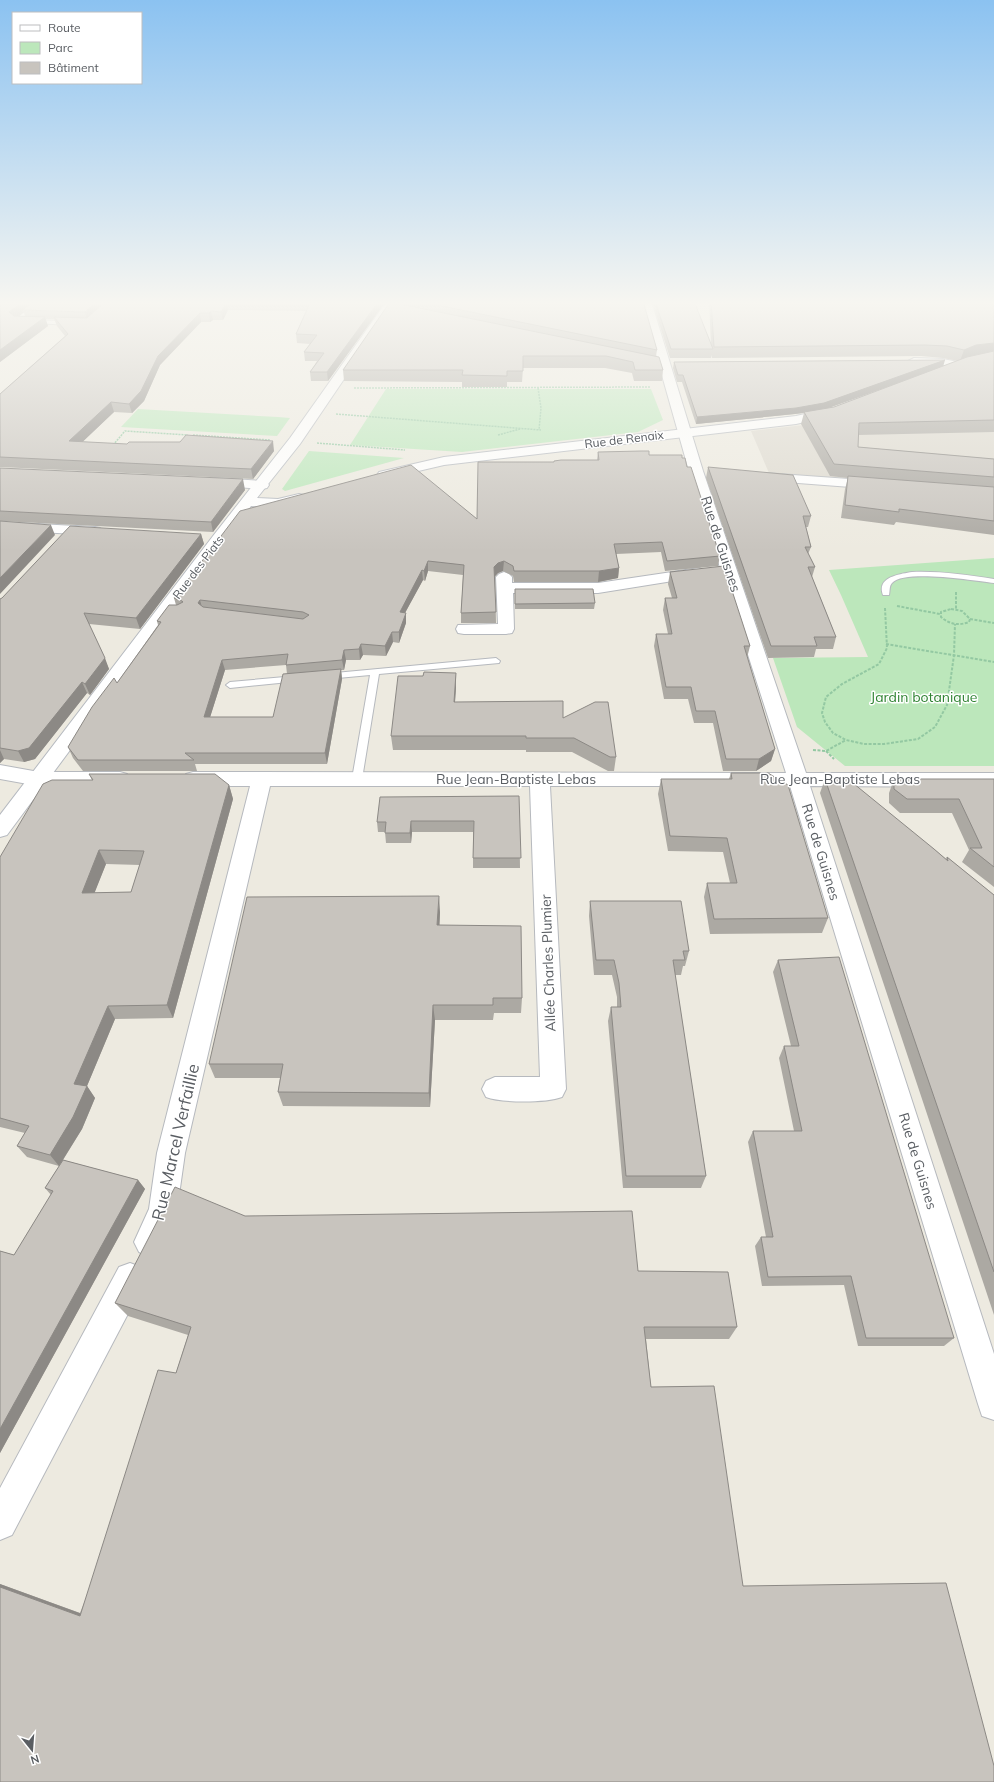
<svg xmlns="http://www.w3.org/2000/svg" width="994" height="1782" viewBox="0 0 994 1782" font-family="Mulish,sans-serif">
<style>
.education{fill:#ddd9cf}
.green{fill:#bce7bb}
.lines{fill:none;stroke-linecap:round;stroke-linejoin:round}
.lane-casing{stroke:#b6b9be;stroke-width:2}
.street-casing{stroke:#b6b9be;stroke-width:2}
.secondary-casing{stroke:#b6bac0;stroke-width:2}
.path-far1{stroke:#93c8a2;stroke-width:1.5;stroke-dasharray:2 1;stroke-linecap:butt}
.path{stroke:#93c8a2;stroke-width:2;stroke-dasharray:3 1.5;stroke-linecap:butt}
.lane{fill:#fff;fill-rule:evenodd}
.street{fill:#fff;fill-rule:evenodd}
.secondary{fill:#fff;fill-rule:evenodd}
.wall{fill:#aca9a3;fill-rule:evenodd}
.shaded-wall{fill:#8c8985}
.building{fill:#c8c4be;stroke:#8c8985;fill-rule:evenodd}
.labels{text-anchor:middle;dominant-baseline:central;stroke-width:3;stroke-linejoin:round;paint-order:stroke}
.far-street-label{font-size:12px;fill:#595d62;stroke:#fff}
.street-label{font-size:14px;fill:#595d62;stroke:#fff}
.park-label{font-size:14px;fill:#2f8332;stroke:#fff}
.near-street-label{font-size:17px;fill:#595d62;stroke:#fff}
</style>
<rect width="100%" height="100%" fill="#edeae0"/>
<path class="education" d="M994 375V491L769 473 751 431 813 424Z"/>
<path class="green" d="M386 389H651L663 420 638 432 462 452 350 445Z
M138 409 278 417 290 418 277 436 121 427Z
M309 451 404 458 285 491 282 489Z
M994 558V766H845L797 727 773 658 868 657 841 595 829 570Z"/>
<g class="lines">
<defs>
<path id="lane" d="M34 304 38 305 22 320 71 321 74 323 71 325 15 322V320Z
M912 572C940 571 967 575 994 579V583C975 581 905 569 892 583 889 586 890 591 889 595H883C876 577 900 574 912 572Z
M496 658 500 661 499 663 379 674 362 779 357 782 354 781 352 779 370 675 327 679 323 676 324 674Z
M296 676 299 677 300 679 299 681 230 688 226 685 230 682Z"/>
<path id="street" d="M641 301H651L703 471 806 773H994V787L810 786 994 1354V1420L982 1416 978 1404 790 786H550L566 1089 562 1097C546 1103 502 1103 486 1097L482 1089 486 1081 495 1077H540L530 786H270L185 1153 177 1209 159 1252 149 1257 139 1252 134 1242 149 1209 157 1153 250 786H193L186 784 183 779 186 774 193 772 786 773 689 471Z
M914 358 943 359 963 363 965 365 959 368 943 365 910 363 908 361Z
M765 473 877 481 882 482 884 485 882 488 877 489 760 480 758 477 760 474Z
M215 478 262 481 267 482 269 485 267 488 262 489 210 485 208 482 210 479Z
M699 568 704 570 707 573 704 576 598 593H513L514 629 512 633 506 634H464L458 633 456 629 458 625 498 624 496 577 499 574 504 572 509 574 512 577V583H598Z
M0 765 39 772H120L127 774 130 779 127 784 120 786H39L0 779Z
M130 1263 141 1267 145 1278 141 1289 12 1535 0 1540V1488L119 1267Z"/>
<path id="secondary" d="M387 301H397L300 444 257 498 278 499 299 494 304 495 306 498 304 501 278 507 251 506 7 835 0 837V815L213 536 290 438Z
M831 408 835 409 837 412 835 415 796 424 444 465 384 479 379 478 377 475 379 472 444 457 796 416Z
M0 522 95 527 100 528 102 531 100 534 95 535 0 530Z"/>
</defs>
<use href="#lane" class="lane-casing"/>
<use href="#street" class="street-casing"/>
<use href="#secondary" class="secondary-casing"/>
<path class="path-far1" d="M354 388 651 387
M538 388 541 408 539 430
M336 414 541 430
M193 435 270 440
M498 435 520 429
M317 443 405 450
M113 445 125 431 188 435"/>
<path class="path" d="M956 592V609
M897 606 940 614
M885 608 887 648 879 664 842 684 826 697 822 713 825 722 833 733 846 740 864 744H884L918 739 935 727 947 705 954 655 955 624
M951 609 962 611 970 619 969 622C959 626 949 624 941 617V612Z
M970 619 994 623
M886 644 994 662
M813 750 826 751 846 740
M826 751 834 759"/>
<use href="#lane" class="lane"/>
<use href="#street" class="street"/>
<use href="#secondary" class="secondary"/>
</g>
<path class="wall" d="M0 301H386L328 381H311L310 372 317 361H305L304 352 310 344 297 343 296 334 306 311 228 310 223 320H213L210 322H201L160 365 144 401 132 413 114 412 82 442 274 451 253 479 0 467V394L65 336 57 326 54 319H45L48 326 0 362ZM24 312 25 316H19Z
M396 301H643L657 350 656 356 663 370 662 381H634L632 373 605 368H523L522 382H507V387H462V382L344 381 343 370 396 304Z
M652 301H694L711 345 709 301H994V432L858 435V447L994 459V535L896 522 894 525 841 518 845 489 848 478 830 476 801 424 804 413 795 414 696 424 682 382H677L673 368 674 362 944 366 958 361 943 358 921 356 712 358V355L711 358H670ZM903 381 834 407 828 408Z
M598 452 682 458 687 467 720 556 718 566 665 571 661 552 616 554 619 568 618 578 598 582H514L513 576 503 571 498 573 495 577 496 623H461V613L463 575 428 571 425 581 423 580 405 613 406 623 399 643 393 642 386 656 363 655 360 660H346L344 670H341L342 679 327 764H195L197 771H83L73 758 68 747 117 683 158 625 157 621 176 605 174 598 477 519 554 462 597 460ZM286 665 287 674 273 717H210L225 670Z
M708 467 811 516 808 527H806L811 547 808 554 815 567 812 577 836 637 833 649H816L814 657 768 658 706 478Z
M0 468 245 490 213 532 0 521Z
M201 534 204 544 140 629 89 624 109 669 90 695 87 693 35 759 24 762 4 759 0 763V599Z
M670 572 750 646 747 658 775 749 771 761 756 771H723L713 723H694L688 699H664L654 646 656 634H668L663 610 665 598H672L668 584Z
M515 589 595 603 594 609H515Z
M456 673V687L455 702 563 718 616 757 614 771H608L572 752H526V750H393L391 736Z
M731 773 828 918 822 933 710 934 704 897 707 883H730L723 852 668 851 658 794 661 779H729Z
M89 774 229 785 233 799 173 1018 115 1019 87 1086 95 1098 82 1129 63 1160 138 1180 145 1189 0 1453V1251L14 1255 51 1195 45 1188 59 1166 27 1157 17 1146 25 1133 0 1127V857L92 780ZM106 864 140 865 131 892 94 893Z
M825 779 934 849 946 859 947 857 994 895V1315L820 793Z
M894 779H994V887L962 862 969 850 952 813H900L889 803V793Z
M519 796 520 868H473V832H412L411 843H386L385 832H378L377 822Z
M590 901 689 951 685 966H683L681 975H675L706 1176 701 1188H623L608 1021 611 1007H617V997L612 975H594L589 916Z
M440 912 439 925 522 998 521 1013H494L493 1020H435L430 1107 283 1106 278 1092 280 1078H215L209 1064Z
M778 960 954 1338 944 1346H858L844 1285 762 1286 755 1246 761 1237H766L748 1142 753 1131H794L779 1058 784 1046H791L773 972Z
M245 1216 638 1271 737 1327 729 1339H646L651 1387 743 1586 0 1782V1584L80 1613 176 1373 188 1335 128 1316 115 1303Z"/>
<path class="shaded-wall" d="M24 301H36L23 310 24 312 12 321 9 312Z
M97 301H109L87 320 85 312Z
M379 301H386L328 381 327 372Z
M227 302 228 310 223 320 221 312Z
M211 311 213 320 210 322 209 313Z
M200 313 201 322 160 365 144 401 132 413 129 404 158 356Z
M45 317 48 326 0 362V350Z
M994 343V353L960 361 964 350 976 345Z
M945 360 943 367 823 410 795 414 696 424 697 417Z
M111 402 114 412 73 451 69 441Z
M273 441 274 451 253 479 251 469Z
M243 479 245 490 213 532 211 522Z
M51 525 55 535 0 594V578Z
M201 534 204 544 140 629 136 618Z
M428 561V571L425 581 424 571Z
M504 561 503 571 498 573 494 577V567L498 563Z
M619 568 618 578 598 582 599 571Z
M422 570 423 580 400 622V612Z
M200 600 203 611 198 603Z
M406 613V623L399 643V632Z
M392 632 393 642 386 656 385 646Z
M361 644 363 655 360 660 359 649Z
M344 650 346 660 344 670 342 660Z
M105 658 109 669 90 695 85 684Z
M222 660 225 670 207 727 204 717Z
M341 669 342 679 327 764 325 753Z
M456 673V687L454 716V702Z
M82 682 87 693 35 759 24 762 18 751Z
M775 749 771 761 756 771 759 759Z
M0 750 4 759 0 763Z
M229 785 233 799 173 1018 167 1005Z
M411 821 412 832 411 843 410 833Z
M99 850 106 864 89 907 82 893Z
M439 896 440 912 439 940 437 925Z
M433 1005 435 1020 430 1107 429 1093Z
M108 1006 115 1019 87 1086 95 1098 82 1129 59 1166 50 1155 74 1084Z
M138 1180 145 1189 0 1453V1429Z
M0 1584 96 1619 80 1616 0 1587Z"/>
<path class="building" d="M0 301H24L9 312 14 316 45 317 0 350Z
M34 301H97L85 312 23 310Z
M106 301H379L327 372H310L324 353 304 352 317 335 296 334 310 303 227 302 221 312 211 311 209 313H200L158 356 141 391 129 404 111 402 69 441 127 444 129 442H180L186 435 273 441 251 469 0 457V394L68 334 54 317 87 318Z
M417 301H643L657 350Z
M655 301H694L713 349H671Z
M711 301H931L994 303V343L976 345 964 350 947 346 925 345 714 347Z
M390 302 659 357 663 370H635L633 362 606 356H523V371H507V376L462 375 463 370H343Z
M994 351V420L859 423 858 447 994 459V477L834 464 804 412 834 407 967 357Z
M945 360 824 403 796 408 697 417 683 375H678L674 362Z
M641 451H649V455H682V458H685L687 467H691L720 556 667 561 662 542 614 544 619 568 599 571H514L513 566 504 561 498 563 494 567 496 612 461 613 464 565 428 561 424 571 422 570 400 612 406 613 399 632H392L385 646 361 644 359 649 344 650 342 660 286 665 288 654 222 660 204 717H273L283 674 341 669 325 753H185L194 760H78L68 747 92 707 114 678 117 683 161 622 157 621 169 605H177L183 602 182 601 174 598 240 511 411 465 477 519 478 462H554V461L561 460H599L598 452ZM200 600 303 612 309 615 303 619 203 607 198 603Z
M708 467 793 475 811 516H803L811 547H805L815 567H808L836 637H814L817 646H771Z
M0 468 243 479 211 522 0 511Z
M848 476 994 487V521L899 509V512L845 505Z
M0 521 51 525 0 578Z
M70 526 201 534 136 618 84 613 105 658 85 684 82 682 29 748 18 751 0 748V599L2 598Z
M724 566 750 646H744L775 749 759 759H726L715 711H696L691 687H666L656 634H672L665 598H677L670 572Z
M515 589H593L595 603 515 604Z
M424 672 456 673 454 702 563 701V718L595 702H608L616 757H610L574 738H526V736H391L398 676H423Z
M731 773H768L788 785 828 918 714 919 707 883H737L727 838 670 836 661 779H732Z
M89 774H215L229 785 167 1005 108 1006 74 1084 87 1086 73 1117 50 1155 17 1146 29 1126 0 1118V857L43 784 52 780H93ZM99 850 144 851 131 892 82 893Z
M825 779H848L934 849 948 861 947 857 994 895V1272Z
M894 779H994V867L970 848H982L959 799H907L894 789Z
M519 796 521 858H473L474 821H411L410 833H385L386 822H377L380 797Z
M439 896 437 925 521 926 522 998H493V1005H433L429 1093 278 1092 283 1064H209L247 897Z
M590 901H681L689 951H683L685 960H673L706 1176H626L611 1007H621L619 983 614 960H596Z
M839 957 954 1338H866L851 1276 768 1277 761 1237H773L753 1131H802L784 1046H799L778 960Z
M63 1160 138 1180 0 1429V1251L14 1255 53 1191 45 1188Z
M175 1187 245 1216 632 1211 638 1271 728 1272 737 1327H644L651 1387 714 1386 743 1586 946 1583 994 1766V1782H0V1587L80 1616 158 1370 176 1373 191 1327 115 1303Z"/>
<linearGradient id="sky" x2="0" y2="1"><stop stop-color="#8bc2f1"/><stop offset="0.55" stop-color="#f7f6f1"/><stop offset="1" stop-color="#f7f6f1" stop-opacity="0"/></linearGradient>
<rect width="994" height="551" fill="url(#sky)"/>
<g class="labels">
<g class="far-street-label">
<text transform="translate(624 439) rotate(-7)">Rue de Renaix</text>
<text transform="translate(198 567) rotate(-53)">Rue des Piats</text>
</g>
<g class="street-label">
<text transform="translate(721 544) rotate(72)">Rue de Guisnes</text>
<text x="516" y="779">Rue Jean-Baptiste Lebas</text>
<text x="840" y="779">Rue Jean-Baptiste Lebas</text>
<text transform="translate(821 852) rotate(73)">Rue de Guisnes</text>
<text transform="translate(548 963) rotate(-92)">Allée Charles Plumier</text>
<text transform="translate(918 1161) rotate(73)">Rue de Guisnes</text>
</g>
<g class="park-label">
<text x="924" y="697">Jardin botanique</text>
</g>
<g class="near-street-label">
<text transform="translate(175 1142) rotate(-77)">Rue Marcel Verfaillie</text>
</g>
</g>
<rect x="12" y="12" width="130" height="72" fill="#ffffff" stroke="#bdbec0"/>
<rect x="20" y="25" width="20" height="6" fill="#ffffff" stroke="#bdbec0"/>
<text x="48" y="32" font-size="12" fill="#595d62">Route</text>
<rect x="20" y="42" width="20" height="12" fill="#bce7bb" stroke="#bdbec0"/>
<text x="48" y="52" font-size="12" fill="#595d62">Parc</text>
<rect x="20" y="62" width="20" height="12" fill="#c8c4be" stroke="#bdbec0"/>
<text x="48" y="72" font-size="12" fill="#595d62">Bâtiment</text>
<g transform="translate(32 1750) rotate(163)" stroke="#ffffff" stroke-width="3" paint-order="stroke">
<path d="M0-3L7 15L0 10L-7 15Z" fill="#595d62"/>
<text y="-6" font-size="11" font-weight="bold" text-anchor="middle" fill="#595d62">N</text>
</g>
</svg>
